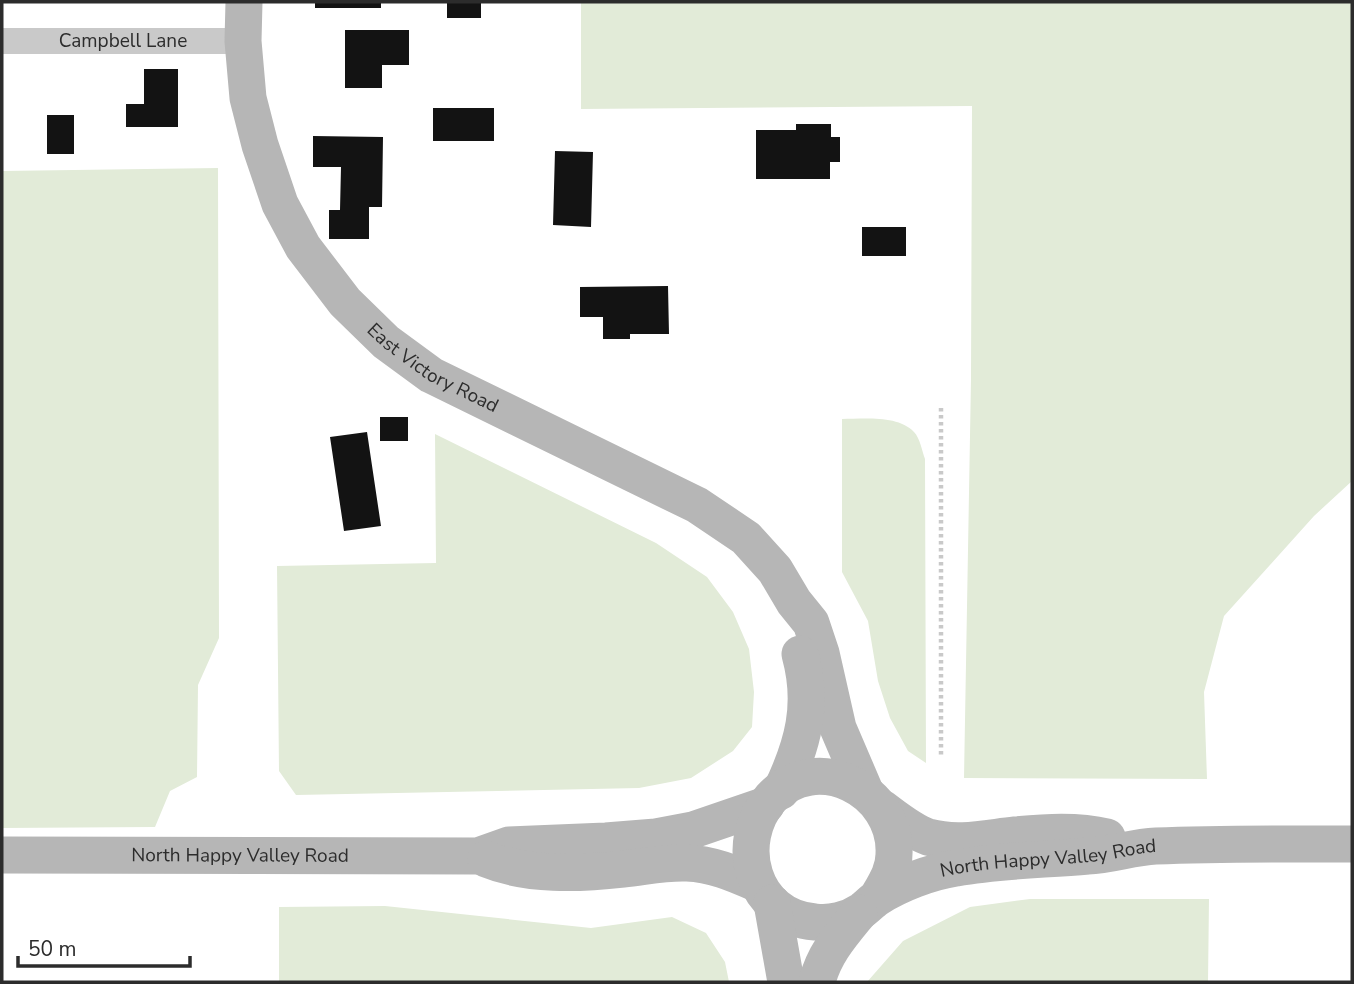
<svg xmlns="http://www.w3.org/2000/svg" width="1354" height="984" viewBox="0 0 1354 984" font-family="'Nunito Sans',sans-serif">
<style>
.green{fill:#e2ebd8}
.building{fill:#131313}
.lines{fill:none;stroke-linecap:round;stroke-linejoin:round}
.path{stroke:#c9c9c9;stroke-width:4.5;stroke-dasharray:3.5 3.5;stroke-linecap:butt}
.street{stroke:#c9c9c9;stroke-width:26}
.secondary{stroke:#b6b6b6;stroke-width:37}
.labels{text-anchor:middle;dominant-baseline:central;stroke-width:7;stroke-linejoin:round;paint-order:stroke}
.street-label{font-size:19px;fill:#2c2c2c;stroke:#fff}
</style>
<rect width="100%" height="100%" fill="#fff"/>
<path class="green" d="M581 2H1352V481L1314 516 1224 616 1204 692 1207 779 964 778 971 379 972 106 581 109Z
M218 168 219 638 198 685 197 777 170 791 155 827 2 828V171Z
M842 419C864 419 898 415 914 432 920 438 922 451 925 459L926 763 908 751 890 718 878 681 868 621 842 572Z
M435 434 656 543 707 577 733 612 749 649 754 692 752 727 733 751 691 778 639 788 296 795 279 771 277 566 436 563Z
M1030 899H1209L1208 982H867L903 941 970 907Z
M385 906 591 928 672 917 706 933 725 962 729 982H279V907Z"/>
<path class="building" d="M315 2H381V8H315Z
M447 2H481V18H447Z
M345 30H409V65H382V88H345Z
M144 69H178V127H126V104H144Z
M433 108H494V141H433Z
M47 115H74V154H47Z
M796 124H831V137H840V162H830V179H756V130H796Z
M313 136 383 137 382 207H369V239H329V210H340L341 167H313Z
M555 151 593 152 591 227 553 225Z
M862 227H906V256H862Z
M668 286 669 334H630V339H603V317H580V287Z
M380 417H408V441H380Z
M367 432 381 526 344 531 330 437Z"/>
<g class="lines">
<path class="path" d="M941 408V758"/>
<path class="street" id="s1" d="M2 41H243"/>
<g class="secondary">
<path id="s2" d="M244 2 243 41 248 98 260 145 280 204 303 247 345 302 386 342 431 375 697 505 746 538 775 570 794 602 811 623 821 653 838 728 865 791"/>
<path d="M781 791C803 745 814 705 800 654"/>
<path d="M882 808C897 819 911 831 928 837 958 845 986 838 1015 835 1046 832 1077 830 1107 837"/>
<path id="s3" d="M2 855 478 856 509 845 606 841 656 837 693 830 766 805"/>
<path d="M486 859C527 876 579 874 623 869 644 867 665 862 687 863 713 864 735 874 758 884"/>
<path id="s4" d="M877 898C885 884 894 871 894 854 897 790 816 749 771 798 732 842 752 917 815 922 830 924 848 920 861 911 866 908 871 902 877 898 899 884 930 872 956 868 1000 860 1044 860 1088 856 1111 855 1133 847 1156 846 1221 843 1287 844 1352 844"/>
<path d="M772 903 786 982"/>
<path d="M817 982C824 954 841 935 859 913"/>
</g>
</g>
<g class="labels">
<g class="street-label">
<text stroke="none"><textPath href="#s1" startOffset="121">Campbell Lane</textPath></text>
<text stroke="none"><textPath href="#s2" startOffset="436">East Victory Road</textPath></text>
<text stroke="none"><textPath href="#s3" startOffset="238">North Happy Valley Road</textPath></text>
<text stroke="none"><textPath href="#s4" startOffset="632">North Happy Valley Road</textPath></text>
</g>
</g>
<rect width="1354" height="984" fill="none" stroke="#2c2c2c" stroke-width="7"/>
<path d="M18 956v10h172v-10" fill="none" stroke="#2c2c2c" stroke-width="3.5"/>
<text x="28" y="956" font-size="21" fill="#2c2c2c" stroke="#ffffff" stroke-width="5" paint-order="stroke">50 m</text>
</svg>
